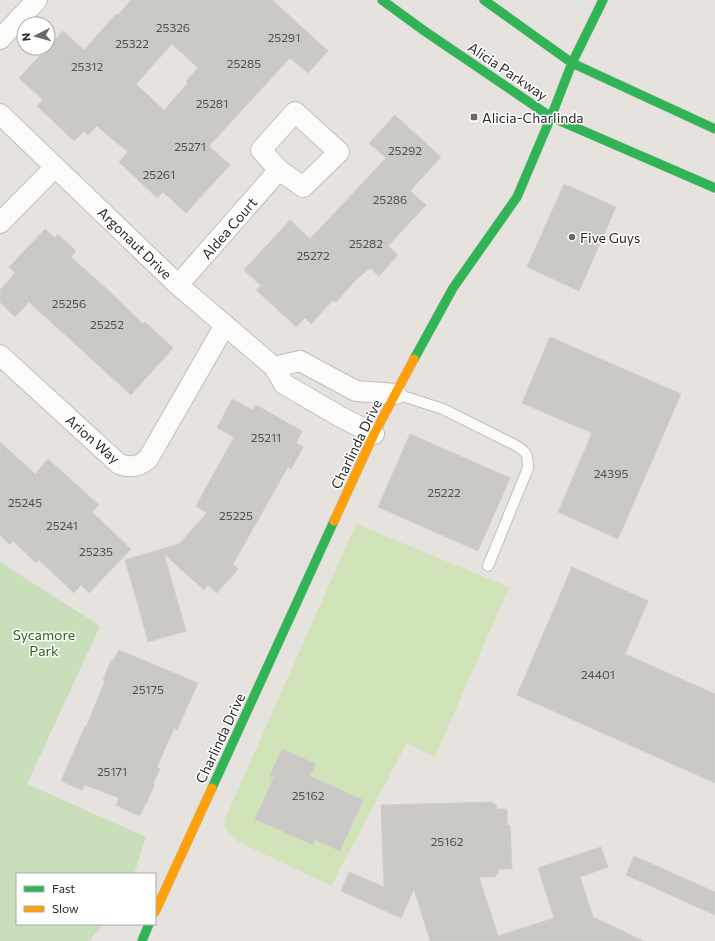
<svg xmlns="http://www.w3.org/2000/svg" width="715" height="941" viewBox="0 0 715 941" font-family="Commissioner,sans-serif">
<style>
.green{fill:#c8dfba}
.pitch{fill:#d1e3b8}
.building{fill:#cbc9c5;stroke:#d1cfca;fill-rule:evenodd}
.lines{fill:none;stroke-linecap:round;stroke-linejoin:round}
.lane-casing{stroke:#c0bfbf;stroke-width:12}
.street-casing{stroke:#c0bfbf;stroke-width:22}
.fast-casing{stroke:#c0bfbf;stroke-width:10}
.slow-casing{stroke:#c0bfbf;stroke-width:10}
.lane{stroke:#fbfbfa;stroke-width:10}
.street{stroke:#fbfbfa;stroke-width:20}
.fast{stroke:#30b455;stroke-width:9}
.slow{stroke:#ff9f0a;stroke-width:9}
.poi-dot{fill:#6a6968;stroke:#fff;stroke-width:1.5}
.labels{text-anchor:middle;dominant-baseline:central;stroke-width:3;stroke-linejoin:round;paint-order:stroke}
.number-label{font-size:12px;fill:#525251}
.street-label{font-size:14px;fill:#282828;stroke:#fff}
.poi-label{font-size:14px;fill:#282828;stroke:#fff;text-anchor:start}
.park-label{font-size:14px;fill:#295e1f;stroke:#fff}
</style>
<rect width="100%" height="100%" fill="#e6e3de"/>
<path class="green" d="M0 562 100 626 27 784 146 837 134 874H17V924H104L89 941H0Z"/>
<path class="pitch" d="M356 524 509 587 435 757 407 743 331 886 239 842 229 833 224 826 225 819Z"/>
<path class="building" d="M131 0H272L328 51 308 73 290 58 209 146 230 165 186 213 163 192 157 198 119 162 128 152 97 126 88 135 84 131 74 141 37 106 43 100 19 78 63 31 84 50 116 14 118 15ZM172 44 198 68 186 81 188 83 164 110 136 84Z
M395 115 441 157 410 191 426 205 388 246 398 255 379 276 370 268 356 280 336 302 333 300 311 324 305 318 296 327 289 320 256 290 261 286 244 270 290 220 310 239 386 158 369 143Z
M564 184 616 207 579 291 527 267Z
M45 229 55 238 58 234 76 251 71 257 110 292 143 324 145 322 173 348 131 395 29 302 15 317 0 302V290L15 273 9 267Z
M550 337 681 394 618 539 558 512 592 433 522 403Z
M232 399 253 410 256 405 302 431 296 443 303 447 291 469 288 467 233 564 238 569 217 593 208 585 204 590 164 554 186 631 148 642 140 612 125 560 179 544 207 513 196 506 234 437 217 428Z
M410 434 510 478 478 551 378 507Z
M0 442 35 474 48 459 99 505 92 512 131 549 89 593 81 585 74 593 39 560 36 563 13 541 10 545 0 535Z
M572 567 648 601 625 654 715 694V783L517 695Z
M119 650 198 683 177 730 174 728 157 767 160 769 153 783 155 784 146 804H145L140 816 116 805 119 798 85 785 82 790 61 781 85 726 86 727 105 681 103 680 111 660 113 661 114 658H115Z
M282 749 316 764 310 776 363 800 340 851 315 840 313 845 255 819 274 777 270 775Z
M493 802V804H496L497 809H507V825H510L512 869H498V874H495L496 877H479L498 936 554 918 538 868 601 847 608 867 580 877 593 917 644 941H430L414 889 401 918 341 891 349 872 384 887 381 805Z
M634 856 715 892V915L626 875Z"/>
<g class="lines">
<defs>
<path id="lane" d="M396 394 443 409 515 445C527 452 528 454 528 468L488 566"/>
<path id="street" d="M0 39 37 0
M295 112 339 152 303 187 279 170 261 150Z
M0 114 178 285 274 367 284 384 339 416 374 434
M0 223 55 167
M178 285 279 170
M0 355 119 464C131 468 138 467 148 459L225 325
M274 367 300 361 356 391 396 394"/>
<path id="fast" d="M382 0 423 30 551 117 715 188
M484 0 572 63 715 129
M414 359 453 288 517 197 551 117 572 63 603 0
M212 788 334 521
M142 941 149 924"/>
<path id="slow" d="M334 521 374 434 414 359
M155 912 212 788"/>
</defs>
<use href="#lane" class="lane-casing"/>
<use href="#street" class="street-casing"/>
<use href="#fast" class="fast-casing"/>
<use href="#slow" class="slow-casing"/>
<use href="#lane" class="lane"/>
<use href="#street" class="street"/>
<use href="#fast" class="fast"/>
<use href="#slow" class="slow"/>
</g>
<g class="poi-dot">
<rect x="470" y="113" width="8" height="8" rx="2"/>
<circle cx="572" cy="237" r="4"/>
</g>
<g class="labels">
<g class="number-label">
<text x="173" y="27">25326</text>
<text x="284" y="37">25291</text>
<text x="132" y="43">25322</text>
<text x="244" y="63">25285</text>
<text x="87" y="66">25312</text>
<text x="212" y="103">25281</text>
<text x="190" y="146">25271</text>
<text x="405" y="150">25292</text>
<text x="159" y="174">25261</text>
<text x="390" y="199">25286</text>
<text x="366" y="243">25282</text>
<text x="313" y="255">25272</text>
<text x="69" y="303">25256</text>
<text x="107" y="324">25252</text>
<text x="266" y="437">25211</text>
<text x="611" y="473">24395</text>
<text x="444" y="492">25222</text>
<text x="25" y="502">25245</text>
<text x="236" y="515">25225</text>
<text x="62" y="525">25241</text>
<text x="96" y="551">25235</text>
<text x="598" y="674">24401</text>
<text x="148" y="689">25175</text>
<text x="112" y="771">25171</text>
<text x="308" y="795">25162</text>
<text x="447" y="841">25162</text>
</g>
<g class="street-label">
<text transform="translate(508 71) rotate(34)">Alicia Parkway</text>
<text transform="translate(229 228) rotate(-49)">Aldea Court</text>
<text transform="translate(135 243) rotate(44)">Argonaut Drive</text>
<text transform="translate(93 439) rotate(41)">Arion Way</text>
<text transform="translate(356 444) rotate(-64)">Charlinda Drive</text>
<text transform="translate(220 738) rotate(-65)">Charlinda Drive</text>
</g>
<g class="poi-label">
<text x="482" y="117">Alicia-Charlinda</text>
<text x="580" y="237">Five Guys</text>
</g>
<g class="park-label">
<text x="44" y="634">Sycamore<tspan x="44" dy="16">Park</tspan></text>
</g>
</g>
<rect x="16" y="873" width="140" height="52" fill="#ffffff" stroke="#a9a9a9"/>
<rect x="24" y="886" width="20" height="6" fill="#30b455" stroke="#a9a9a9"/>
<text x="52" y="893" font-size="12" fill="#282828">Fast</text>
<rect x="24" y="906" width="20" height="6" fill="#ff9f0a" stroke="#a9a9a9"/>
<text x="52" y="913" font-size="12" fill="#282828">Slow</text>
<g transform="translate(36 36) rotate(264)"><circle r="19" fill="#ffffff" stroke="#a9a9a9"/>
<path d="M0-3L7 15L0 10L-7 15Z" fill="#6a6968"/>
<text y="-6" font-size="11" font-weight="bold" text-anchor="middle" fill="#282828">N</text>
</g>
</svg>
